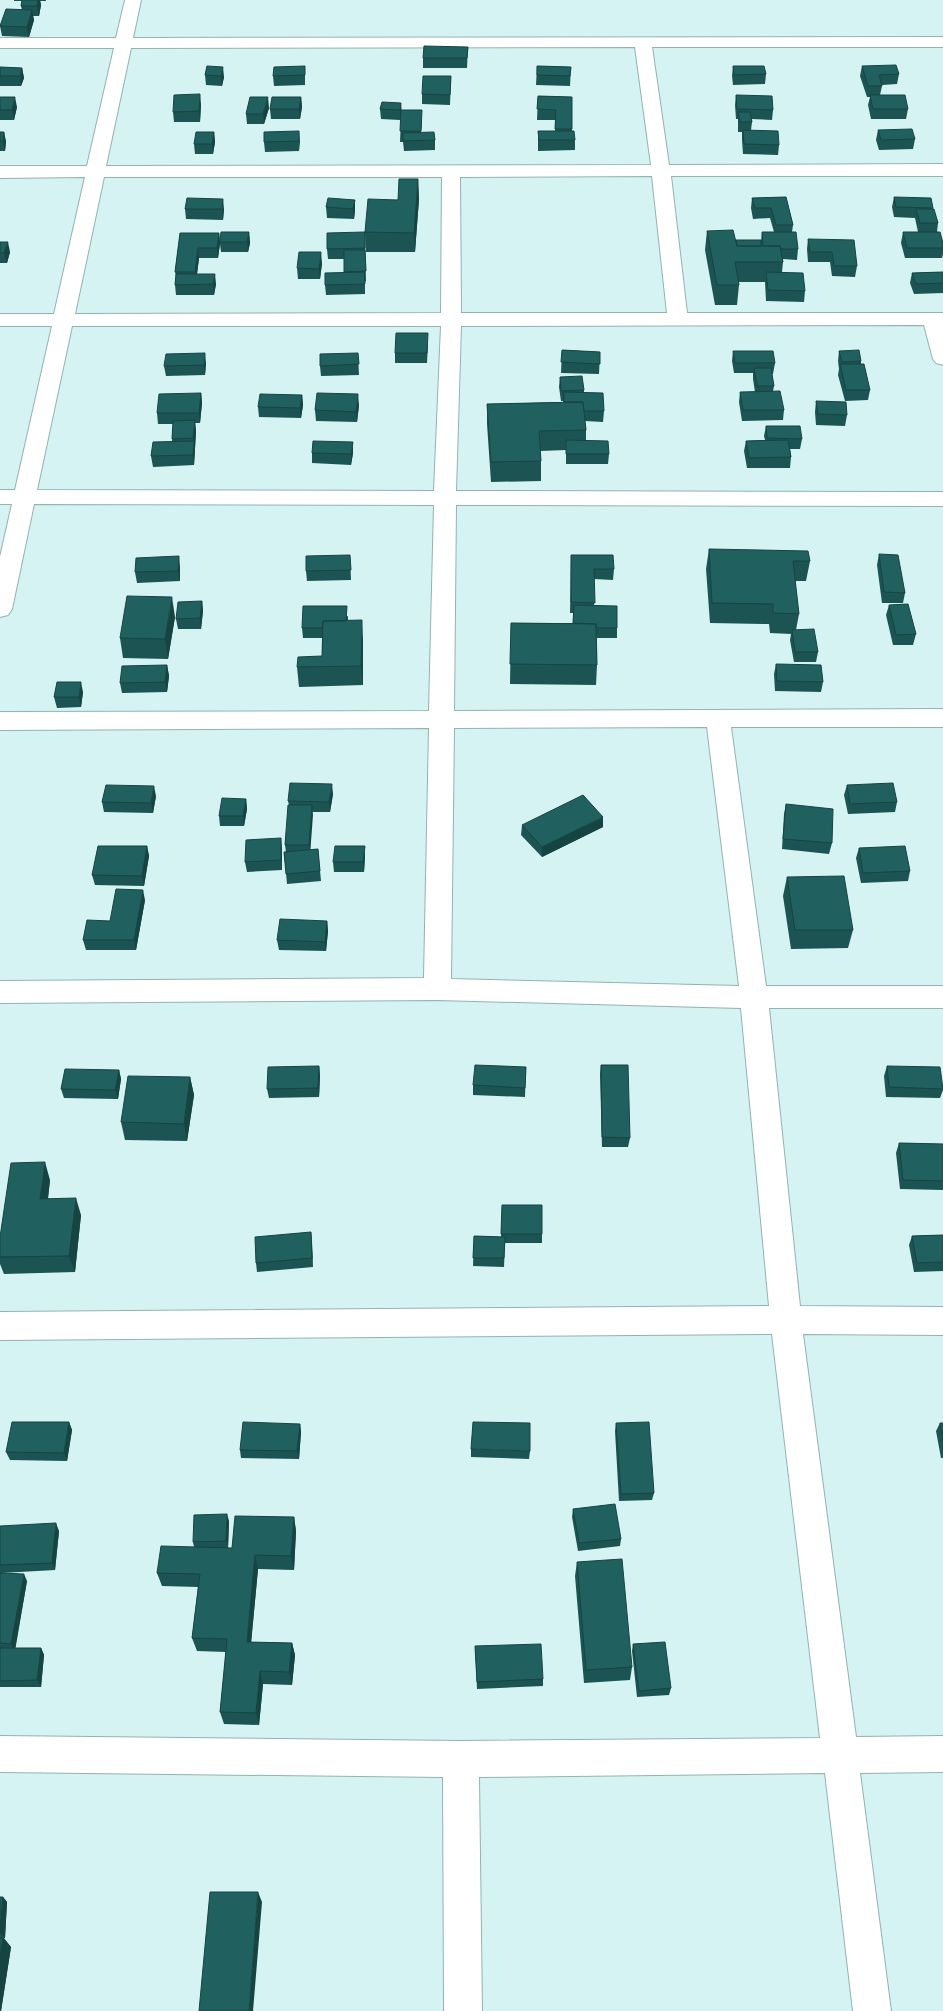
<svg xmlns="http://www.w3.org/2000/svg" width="943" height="2011" viewBox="0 0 943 2011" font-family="'Libre Baskerville',serif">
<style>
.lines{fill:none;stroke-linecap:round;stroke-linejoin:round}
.street-casing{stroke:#94b2b0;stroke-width:2}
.street{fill:#fff;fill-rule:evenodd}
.wall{fill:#1c5353}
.shaded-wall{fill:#164443}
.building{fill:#206160;stroke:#164443}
</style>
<rect width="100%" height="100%" fill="#d4f3f2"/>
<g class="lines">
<defs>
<path id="street" d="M125 0H141L133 38 943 37V47H652L669 165 943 164V176H671L687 313H943V365L936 363 933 359 924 325 461 326 456 491 943 492V506L456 505 454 711 943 709V727H731L766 986H943V1008H769L800 1306 943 1307V1335L803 1334 856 1737 943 1736V1772L860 1773 891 2011H853L825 1773 479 1777 482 2011H444L443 1777 0 1772V1736L461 1741 820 1738 772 1334 0 1340V1312L769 1306 741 1008 437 1000 0 1003V981L424 978 429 728 0 730V712L429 711 434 505 34 504 12 609 8 615 0 617V557L12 504H0V490H15L52 326H0V314H54L85 177 0 178V166H87L114 48H0V38H116ZM635 47 651 165 106 166 131 48ZM652 176 667 313H461L460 177ZM104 177H442L441 313 75 314ZM72 326H441L434 491 37 490ZM707 727 739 986 451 979 454 728Z"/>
</defs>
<use href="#street" class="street-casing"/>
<use href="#street" class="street"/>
</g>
<path class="wall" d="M14 0H46V1H40L41 5 39 16H33L34 20 29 37 2 36 0 26 22 10 21 6 22 1H14Z
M468 47 467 68H423V58Z
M207 66 224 77 222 86 206 85 205 75Z
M305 66V85L274 86 273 76Z
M537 66 571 67 570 86 536 85Z
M733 66 766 74 765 84 733 85 732 76Z
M862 66 899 74 897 84 882 85V86L880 95 908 109 906 119H871L868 105 870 97H867L860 76Z
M0 67 22 68 24 78 21 86H0Z
M451 76 450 105 422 104V94Z
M736 95 773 110 772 120 752 119V122L751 130 779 145 778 155 743 154 742 140V132H738V119H736L735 105Z
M538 96 572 97V131L575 140V150L538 151V131H555V120H537Z
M0 97 17 107 14 120H0Z
M301 97 302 107 300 119H271L270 109Z
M382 102 402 110 422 121 421 133 435 140V150L404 151 403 142H400L401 118 400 120 381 119 380 109Z
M201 104 200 122H174L173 112Z
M269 108 264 124H247L246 114Z
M878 130 915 139 913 149 879 150 876 140Z
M299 131V151L265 152 264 142Z
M0 132H4L6 142 5 151H0Z
M214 132 215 142 213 154H195L194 144Z
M418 179 419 199 415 252H366L365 232Z
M786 197 793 225 792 232 798 249 797 260 783 259V262L782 272 805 291 804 302 766 301 765 282H739V285L737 305H715L705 250 707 231 736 241H761L762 232H774L770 218 753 219 751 208 752 198Z
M894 197 933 208 938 223 937 232 943 243V254L942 258H905L901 243 903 232H918L915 218 894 217 892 207Z
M355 200V210L354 219 327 218 326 207Z
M185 209H224L223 220 186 219Z
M249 232 250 243 248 252H221L220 244 218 258H199L197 274 216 284 214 295H176L175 285 176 276 175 272 180 233H219L220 241Z
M365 232 366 281 365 282V294L326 295 325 285 344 273V259H328L327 249Z
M808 239 857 266 855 277 832 276 830 262H808L807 249Z
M0 242 10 252 7 263H0Z
M322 263 320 279H298L297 268Z
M943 272V293L914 294 910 283 912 273Z
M428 344 427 363H395V353Z
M562 350 600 352 599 374 561 373Z
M733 351 775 363 773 374H772L774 386 773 391 784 410 783 420 742 421 739 402 740 392H755L753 379V373H734L732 361Z
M839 351 861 361V364L870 390 868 400 845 401 838 375 839 369 838 361Z
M358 353 359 375 321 376 320 366Z
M206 363 205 375 166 376 164 366Z
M560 377 584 390V393L604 411 603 422 585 421 586 430V440L609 454 608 464H566V450L540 451 541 461V481L491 482 487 424V404L563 402V401H561L559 387Z
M201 393 202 403 200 423H195L196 431 194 465 153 467 151 456 172 442 173 424H158L157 413Z
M302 395 303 405 301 418 259 417 258 407Z
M816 401 847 415 845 426 816 425 815 412Z
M359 405 357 422 316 421 315 410Z
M766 426 802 439 800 449H790L791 457 790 468H747L744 451 746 441 765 440 764 436Z
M312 453H353L351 465 312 463Z
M709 549 810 561 806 581H795L799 614 796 630 818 652 816 662H794L790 640 791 634 770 633 769 624 710 623 706 569Z
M879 554 905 593 903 603H882L877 565Z
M350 555 351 580 307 581 306 571Z
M571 555 614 569 613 580 594 579V606L617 628V638H597V665L596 685 510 684 511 623H573V613H570Z
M180 567V581L137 583 135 572Z
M202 601 203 611 201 629H178L176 619Z
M889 605 916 634 913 645H893L886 615Z
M348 616V621L363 640V685L299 687 297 667 322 656V638H303L302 628Z
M175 617 168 659 123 658 120 638Z
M776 664 823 682 821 692 775 691 774 674Z
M167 665 169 676 167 692 122 693 120 683Z
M83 692 81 707 57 708 54 697Z
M847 785 897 802 895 812 848 814 844 795Z
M333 794 330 812H312L310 850 318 849 321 881 287 884 284 852H286L285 845 289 805 288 801Z
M156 796 153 813 104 812 102 802Z
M246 799 247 809 244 826H220L219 816Z
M786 804 832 843 829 854 782 849 784 814Z
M522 825 603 827 542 857 521 835Z
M147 846 149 856 144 886 95 885 92 875Z
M282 848V870L247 872 245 862Z
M859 848 910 871 908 881 861 883 856 858Z
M365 856 364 872H334L333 862Z
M787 877 853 930 848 948 791 949 783 896Z
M145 900 136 950H86L83 940 110 921Z
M327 921 328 931 326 951 279 950 277 940Z
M601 1065 630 1138 628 1147H602L600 1074Z
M319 1066 320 1076 319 1097 269 1098 267 1089Z
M887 1066 943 1085V1090L940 1098 886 1097 884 1076Z
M526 1067 525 1097 473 1095V1085Z
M119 1070 121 1079 118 1099 64 1098 61 1089Z
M190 1077 194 1095 187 1141 125 1140 121 1122Z
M899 1143 943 1144V1190L900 1189 896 1153Z
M50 1180 48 1198 81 1215 75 1272 4 1274 0 1264V1237Z
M502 1205 542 1234V1243H505L504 1267 473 1266 474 1236 501 1237Z
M311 1232 313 1267 257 1272 256 1263Z
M943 1235V1271L914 1272 909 1245 912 1236Z
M69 1422 72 1430 67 1461 10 1460 6 1452Z
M616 1423 654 1493 652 1500 619 1501 615 1431Z
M940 1423H943V1458H941L936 1431Z
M300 1424 301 1432 299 1459 241 1458 240 1450Z
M471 1449 530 1451 529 1459 471 1457Z
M573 1509 621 1539 620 1546 578 1551 572 1517Z
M294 1517 296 1531 294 1570 258 1569 251 1642 292 1643 295 1655 292 1685 263 1684 259 1725 224 1724 220 1712 226 1652 197 1651 192 1638 198 1587 162 1586 157 1573 194 1547 193 1542 229 1521 228 1548H232Z
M0 1526 59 1531 55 1570 2 1573 27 1581 15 1648H41L44 1655 41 1687H0Z
M577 1562 632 1667 630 1680 584 1683 575 1576Z
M633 1644 671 1688 669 1695 637 1697 632 1651Z
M475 1646 543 1679V1686L477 1689Z
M0 1897H3L7 1902 5 1938H4L11 1947 1 2011H0Z"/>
<path class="shaded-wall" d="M38 0H40L41 5 39 16 37 6Z
M32 10 34 20 29 37 27 27Z
M223 67 224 77 222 86 221 76Z
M22 68 24 78 21 86 20 76Z
M200 94 201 104 200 122 199 111Z
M15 97 17 107 14 120 12 110Z
M268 97 269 108 264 124 263 114Z
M301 97 302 107 300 119 299 109Z
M401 103 402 114 400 120V110Z
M299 131 300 142 299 151Z
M4 132 6 142 5 151 3 141Z
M214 132 215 142 213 154 212 144Z
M418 179 419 199 415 252 414 233Z
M223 199 224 209 223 220 222 209Z
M355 200V210L354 219 353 209Z
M249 232 250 243 248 252 247 242Z
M219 233 220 243 218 258 217 248Z
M8 242 10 252 7 263 4 253Z
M198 248 199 258 196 282 195 272Z
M321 252 322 263 320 279 319 269Z
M215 274 216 284 214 295 213 284Z
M205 353 206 363 205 375 204 365Z
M201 393 202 403 200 423 199 413Z
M358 394 359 405 357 422 356 412Z
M302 395 303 405 301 418 300 408Z
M195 420 196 431 195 449 193 438Z
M194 441 195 451 194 465 193 455Z
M353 442V453L351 465V454Z
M179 556 180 567V581L178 571Z
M172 597 175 617 168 659 165 639Z
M202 601 203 611 201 629 200 618Z
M362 620 363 640V685L361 666Z
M167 665 169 676 167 692 165 682Z
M81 682 83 692 81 707 79 697Z
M332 784 333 794 330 812 329 802Z
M154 786 156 796 153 813 151 803Z
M246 799 247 809 244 826 243 816Z
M312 805 313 815 310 855 309 845Z
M603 817V827L542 857V847Z
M281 838 282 848V870L281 860Z
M147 846 149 856 144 886 142 876Z
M365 846V856L364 872 363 862Z
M143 890 145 900 136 950 134 940Z
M327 921 328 931 326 951 325 942Z
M319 1066 320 1076 319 1097 318 1088Z
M119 1070 121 1079 118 1099 115 1090Z
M190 1077 194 1095 187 1141 184 1124Z
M45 1162 50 1180 46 1216 40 1199Z
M76 1198 81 1215 75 1272 69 1256Z
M311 1232 312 1241 313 1267 312 1258Z
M69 1422 72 1430 67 1461 64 1453Z
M300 1424 301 1432 299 1459 297 1451Z
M227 1514 229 1521 228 1548 226 1541Z
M294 1517 296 1531 294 1570 291 1556Z
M56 1523 59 1531 55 1570 52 1563Z
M255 1555 258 1569 250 1655 247 1642Z
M24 1574 27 1581 15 1651 11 1644Z
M292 1643 295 1655 292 1685 289 1672Z
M41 1648 44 1655 41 1687 37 1680Z
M260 1671 263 1684 259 1725 256 1713Z
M258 1892 262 1902 253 2011H249Z
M3 1897 7 1902 5 1938 0 1933Z
M3 1938 11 1947 1 2011H0V1958Z"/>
<path class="building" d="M22 0H38L37 6H21Z
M6 9 32 10 27 27 0 26Z
M424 46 468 47 467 58H423Z
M896 65 899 74 879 75 882 86H868L862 66Z
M207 66 223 67 221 76 205 75Z
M305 66V75L273 76 274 67Z
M537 66 571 67 570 76 537 75Z
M733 66H764L766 74 734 75Z
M0 67 22 68 20 76H0Z
M423 76H451L450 95 422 94Z
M200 94 199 111 173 112 174 95Z
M736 95 772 96 773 110 737 109Z
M870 95H905L908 109H873Z
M538 96 572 97V129H555L556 110 537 109Z
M0 97H15L12 110H0Z
M250 97H268L263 114H246Z
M272 97H301L299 109H270Z
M382 102 401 103 400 110 380 109Z
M401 110H422L421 131H400Z
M738 112H750L752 122H740Z
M912 129 915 139 881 140 878 130Z
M743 130 778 131 779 145 744 144Z
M299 131V141L264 142V132Z
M538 131H574L575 140H539Z
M0 132H4L3 141H0Z
M196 132H214L212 144H194Z
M434 132 435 140 403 141V133Z
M399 179H418L414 233 365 232 368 199 398 200Z
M786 197 793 225H776L771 208H755L752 198Z
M894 197 931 198 933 208 896 207Z
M187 198 223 199 222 209H185Z
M328 198 355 200 353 209 326 207Z
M916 209H934L938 223H920Z
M733 230 737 246H780L783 262H735L739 285H717L707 231Z
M221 232H249L247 242H220Z
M365 232V248L327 249V233Z
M762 232H796L798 249H781L780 246H763Z
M903 232H940L943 243V248H907Z
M180 233H219L217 248H198L195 272H175Z
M808 239 854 240 857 266H834L832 252H810Z
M736 240H761V246H737Z
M0 242H8L4 253H0Z
M344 250H365L366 271 344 272Z
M299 252H321L319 269 297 268Z
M364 272 365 284 325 285V273Z
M766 272 803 273 805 291 768 290Z
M943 272V283L916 284 912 273Z
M176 274H215L213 284 175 285Z
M396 333H428L427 353H395Z
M562 350 600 352V364L561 362Z
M859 350 861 361 842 362 839 351Z
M733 351H773L775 363H735Z
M205 353 204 365 164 366 166 354Z
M358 353 359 364 320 366V354Z
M840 364H864L870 390H846Z
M754 368H771L774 386H757Z
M582 376 584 390 561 391 560 377Z
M780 391 784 410H743L740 392Z
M564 392 603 393 604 411H584L583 402H564Z
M201 393 199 413H157L159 394Z
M317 393 358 394 356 412 315 410Z
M260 394 302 395 300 408 258 407Z
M816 401 846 402 847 415 818 414Z
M583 402 586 430 539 431 541 461 491 462 487 404Z
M195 420 193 438 172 439 173 421Z
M766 426H800L802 439 767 438Z
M566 440 608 441 609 454H566Z
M788 440 791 457 749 458 746 441Z
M194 441 193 455 151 456 153 442Z
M313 441 353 442 351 454 312 453Z
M709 549 808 551 810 561H793L799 614 773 613V604L712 603Z
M879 554 898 555 905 593 884 592Z
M350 555 351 570 306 571V556Z
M571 555H613L614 569H594L595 603 571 602Z
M179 556 178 571 135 572 136 558Z
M127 596 172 597 165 639 120 638Z
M202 601 200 618 176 619 178 602Z
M908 604 916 634 896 635 889 605Z
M574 605 617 606V628H596V624L573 623Z
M303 606H347L346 621H323L322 628H302Z
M362 620 361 666 297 667 298 657 322 656 323 621Z
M511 623 596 624 597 665 510 664Z
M814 629 818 652H795L792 630Z
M776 664 821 665 823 682 777 681Z
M167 665 165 682 120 683 122 666Z
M57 682H81L79 697H54Z
M290 783 332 784 329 802 288 801Z
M893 783 897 802 850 804 847 785Z
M106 785 154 786 151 803 102 802Z
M583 795 603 817 542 847 522 825Z
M222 798 246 799 243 816H219Z
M786 804 833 809 832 843 783 839Z
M288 805H312L309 845H285Z
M281 838V860L245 862 246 840Z
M98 846H147L142 876 92 875Z
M335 846H365L363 862H333Z
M905 846 910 871 863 873 859 848Z
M318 849 320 871 286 874 284 852Z
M844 876 853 930H795L787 877Z
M116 889 143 890 134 940H83L87 920 110 921Z
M280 919 327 921 325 942 277 940Z
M475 1065 526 1067 525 1088 473 1085Z
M601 1065H628L630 1138 602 1137Z
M319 1066 318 1088 267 1089 268 1067Z
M887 1066 940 1067 943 1089 889 1087Z
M65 1069 119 1070 115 1090 61 1089Z
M128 1076 190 1077 184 1124 121 1122Z
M899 1143 943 1144V1181L903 1180Z
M45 1162 40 1199 76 1198 69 1256 0 1257V1237L11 1163Z
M502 1205H542V1234H501Z
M311 1232 312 1258 256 1263 255 1237Z
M943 1235V1262L917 1263 912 1236Z
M474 1236 505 1237 504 1258H473Z
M12 1422H69L64 1453 6 1452Z
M243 1422 300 1424 297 1451 240 1450Z
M473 1422 530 1423V1451L471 1449Z
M649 1422 654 1493 621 1494 616 1423Z
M940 1423H943V1441Z
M615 1504 621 1539 579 1543 573 1509Z
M227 1514 226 1541 193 1542 194 1515Z
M235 1516 294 1517 291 1556 255 1555 247 1642 292 1643 289 1672 260 1671 256 1713 220 1712 227 1639 192 1638 200 1574 157 1573 161 1546 232 1548Z
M56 1523 52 1563 0 1565V1526Z
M622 1559 632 1667 586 1670 577 1562Z
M0 1573 24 1574 11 1644 0 1643Z
M665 1642 671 1688 639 1691 633 1644Z
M541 1644 543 1679 477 1682 475 1646Z
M0 1648H41L37 1680 0 1681Z
M210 1892H258L249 2011H199Z
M0 1897H3L0 1933Z
M0 1938H3L0 1958Z"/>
</svg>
